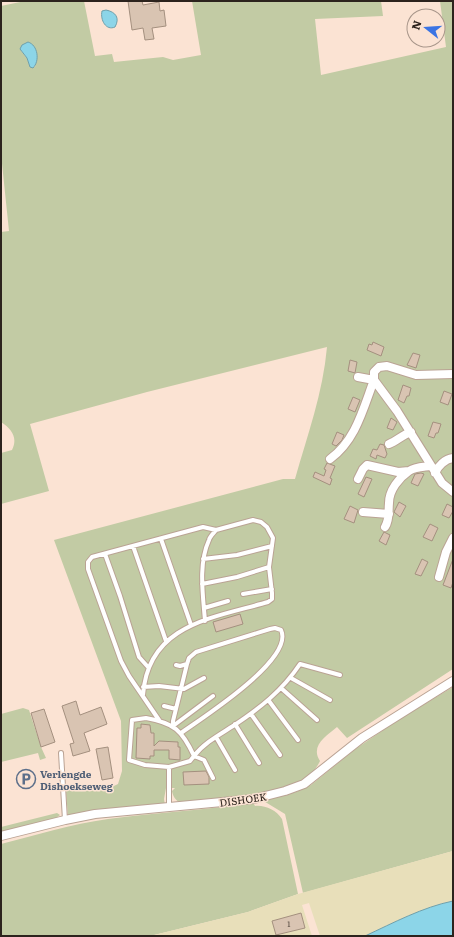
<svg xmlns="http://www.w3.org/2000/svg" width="454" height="937" viewBox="0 0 454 937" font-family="Literata,serif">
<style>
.green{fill:#c2cba4;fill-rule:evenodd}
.sand{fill:#e8dfba}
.water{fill:#8cd5e8;stroke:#6fa0ab}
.building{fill:#d9c4b2;stroke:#a4907f}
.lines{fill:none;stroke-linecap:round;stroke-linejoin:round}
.service-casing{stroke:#baa394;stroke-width:6}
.minor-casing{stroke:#baa394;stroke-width:10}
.service{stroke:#fff;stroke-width:4}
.minor{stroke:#fff;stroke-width:8}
.labels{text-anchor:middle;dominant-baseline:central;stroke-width:3;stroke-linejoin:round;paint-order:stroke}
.number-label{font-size:8px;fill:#574b42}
.service-label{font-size:10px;font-weight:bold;fill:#4e5e75;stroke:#fbe3d3;text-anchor:start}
.street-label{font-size:10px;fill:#2c231d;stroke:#fbe3d3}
</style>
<rect width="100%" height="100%" fill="#fbe3d3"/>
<path class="green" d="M25 1H84L95 56 112 54 114 62 163 57 173 60 201 55 192 1H381L383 16 315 19 321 75 446 47 440 1H453V669L347 738 337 727C326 736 310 746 320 761 318 765 315 770 311 774 289 796 212 800 180 803 176 800 173 797 172 791L175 788H166L164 799 165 805 68 817 66 791C85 777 102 794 118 784L122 771 121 721 54 540 283 479H295C307 436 323 393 327 347L147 392 30 424 49 491 1 504V453L12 450C18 438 12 429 1 422V232L9 231 1 154V6ZM21 51 37 56 35 67 28 61 27 58Z
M453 687V851L303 893 285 814 262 800 296 792 311 785 354 750 398 720Z
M23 708 29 710 41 747 46 758 40 760 38 753 1 762V714Z
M253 802 255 806C265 805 276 810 282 819L298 894 248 912 150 936H1V844C37 835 71 824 108 819 156 812 205 811 253 802Z
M57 813 60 815 56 818 1 832V827Z"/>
<path class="sand" d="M453 851V901L444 903 401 919 365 936H320L309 903 302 905 312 936H150L248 912 298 894Z"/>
<path class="water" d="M106 10C116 12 120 18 115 27 106 31 100 20 102 11Z
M28 42C38 45 40 61 33 68L30 67 27 58 20 49 22 45Z
M453 901V936H365C393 923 423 907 453 901Z"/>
<path class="building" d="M128 1H142L143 5 159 2 160 11 164 10 166 26 152 28 154 39 145 40 143 28 132 30Z
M373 342 384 347 381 356 367 350 369 344 372 345Z
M413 353 420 355 416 368 407 365Z
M350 360 357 362 355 373 348 371Z
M403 385 411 388 409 396H407L404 403 398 400Z
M444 391 452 394 448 405 440 402Z
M353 397 360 400 355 412 348 409Z
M391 418 397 422 393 430 387 428Z
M433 422 441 424 438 433H436L434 438 428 436Z
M337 432 344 435 342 440 336 446 332 444Z
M380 444 384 445 387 454 385 458 377 455 376 459 370 456 373 449 377 450Z
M327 463 335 466 330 478 332 479 330 485 313 477 315 472 324 476 326 470 324 469Z
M421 473 424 474 418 486 411 483 415 474Z
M366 477 372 479 364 497 358 494Z
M399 502 406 506 400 517 394 512Z
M447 504 453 507V511L449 518 442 515Z
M350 506 358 510 354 523 344 519Z
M430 524 438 528 432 541 423 537Z
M384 532 390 535 386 545 379 541Z
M422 559 428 562 421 576 415 574Z
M453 559V582L451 588 443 585Z
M240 614 243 624 216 632 213 622Z
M76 701 80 715 101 707 107 724 84 733 90 751 73 756 70 744 74 743 62 706Z
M44 709 55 742 41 747 31 713Z
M141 724 150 725 151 733H154V746L159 741 178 742V747H180V760L169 759V750H154V756H150V759L136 758 137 728H141Z
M108 747 113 778 102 780 96 749Z
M206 771 209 777V784L184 785 183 772Z
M301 913 305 928 276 935 272 921Z"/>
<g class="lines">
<defs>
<path id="service" d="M161 539 191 625
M133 546 166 641
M105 554 120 596 139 657 148 667
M203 559 237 555 272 546
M202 584 237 577 269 567
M243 594 272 589
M204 608 228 601
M205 621C203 595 198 564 209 540 210 536 214 533 216 530
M176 665 180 666 187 664
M291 678 330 700
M143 687 159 686 184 689 204 678
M281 688 317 720
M143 695C148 624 213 618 268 602L272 599V593L269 567 273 538 267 527 261 522 253 520 216 530 203 527 92 557 88 562V569L121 661 129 676 159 720
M269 701 298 740
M164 706 176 709
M251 714 280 755
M146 718C174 723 182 730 194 756L190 761 169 767 145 765 129 760 132 720Z
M235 724 259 763
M173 726V721L187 664 189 658 196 652 270 629 275 628 281 630C295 659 202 718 181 733
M173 726 213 696
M216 737 235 770
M61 753 65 820
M169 767V807
M213 778 204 760 194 756C204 743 219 735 233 726 260 708 282 691 300 664L340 675"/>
<path id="minor" d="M358 377 374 380 397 411 442 483 453 492
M389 444C397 441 402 435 411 432
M330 459C356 440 363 409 374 380V372L379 367 387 366 416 375 453 374
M435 473C438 466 445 459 453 458
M358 479 363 469 367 465 398 472 409 471
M363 512 389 514
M385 527C390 519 388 512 389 503 389 490 399 478 409 471 415 467 423 467 430 466
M439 577 446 552 453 538
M1 836 65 820 95 814 254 799 285 791 304 784 362 738 453 681"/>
</defs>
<use href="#service" class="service-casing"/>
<use href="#minor" class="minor-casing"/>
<use href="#service" class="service"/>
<use href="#minor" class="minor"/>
</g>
<defs>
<symbol id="parking-ring" viewBox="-11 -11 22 22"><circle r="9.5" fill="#fbe3d3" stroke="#5c6f8a" stroke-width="1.5"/><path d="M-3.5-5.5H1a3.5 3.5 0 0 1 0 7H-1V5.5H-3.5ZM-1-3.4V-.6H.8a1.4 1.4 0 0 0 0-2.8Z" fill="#5c6f8a"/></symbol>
</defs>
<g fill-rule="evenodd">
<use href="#parking-ring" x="15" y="768" width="22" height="22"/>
</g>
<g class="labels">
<g class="number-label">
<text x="289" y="923">1</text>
</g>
<g class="service-label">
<text x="40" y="773">Verlengde<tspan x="40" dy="12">Dishoekseweg</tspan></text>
</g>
<g class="street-label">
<text transform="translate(243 799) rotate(-8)">DISHOEK</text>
</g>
</g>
<rect width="454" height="937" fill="none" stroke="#2c231d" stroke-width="4"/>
<g transform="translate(426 28) rotate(287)"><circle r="19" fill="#fbe3d3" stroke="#a8968a"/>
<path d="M0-3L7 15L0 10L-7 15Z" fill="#3b74e3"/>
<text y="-6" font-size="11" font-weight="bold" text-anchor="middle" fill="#2c231d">N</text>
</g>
</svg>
